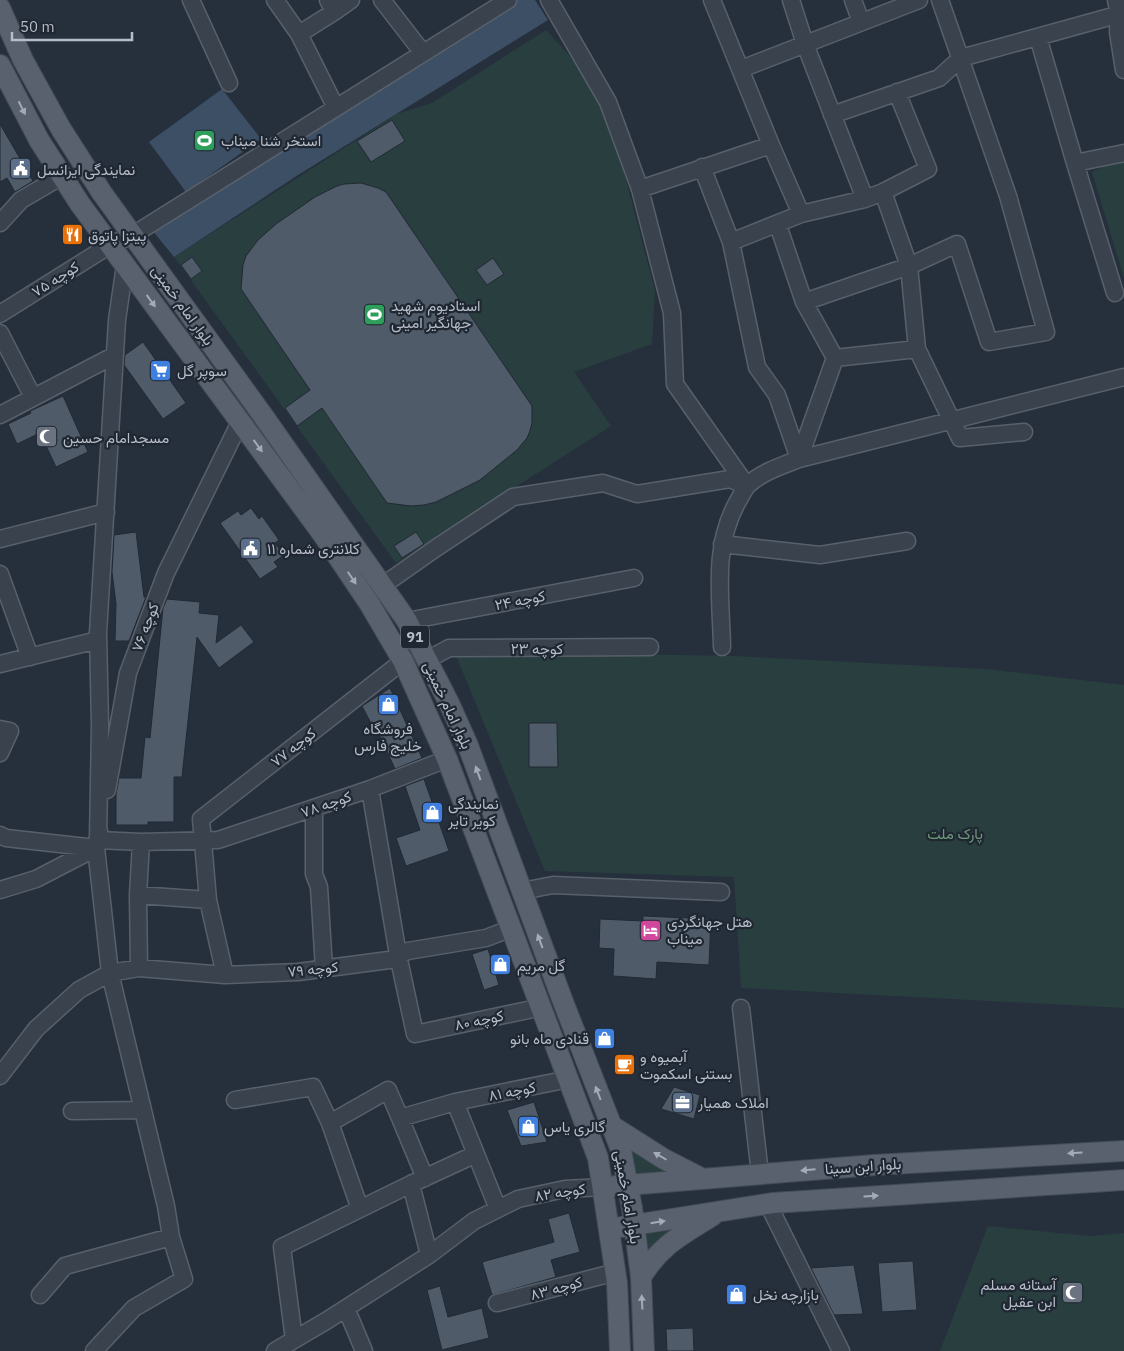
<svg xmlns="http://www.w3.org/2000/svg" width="1124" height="1351" viewBox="0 0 1124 1351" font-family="'IBM Plex Sans',Vazirmatn,sans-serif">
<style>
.green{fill:#293e3f}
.water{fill:#3d4f65}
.building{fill:#4f5b68;stroke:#212934}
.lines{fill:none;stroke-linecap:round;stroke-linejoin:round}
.minor-casing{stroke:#58606b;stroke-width:19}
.major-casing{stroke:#434b56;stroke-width:22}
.minor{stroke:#3a424d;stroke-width:16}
.major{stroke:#58616d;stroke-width:20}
.oneway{fill:#a3abb6}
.labels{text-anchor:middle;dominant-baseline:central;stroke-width:4.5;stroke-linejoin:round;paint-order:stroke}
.shield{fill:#1f2732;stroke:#89909b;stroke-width:1}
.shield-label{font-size:14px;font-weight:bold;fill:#b6bdc8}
.poi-label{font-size:15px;fill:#b6bdc8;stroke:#1f2732;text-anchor:start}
.street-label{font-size:15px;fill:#b6bdc8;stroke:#1f2732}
.park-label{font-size:15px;fill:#6f9877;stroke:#1f2732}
</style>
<rect width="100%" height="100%" fill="#26303d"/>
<path class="green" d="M546 30 603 92 655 291 652 344 574 372 611 426 396 563 174 257 397 114 432 103Z
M1124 157V278L1092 172Z
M454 651 734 656 985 669 1124 685V1008L741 988 734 877 545 871Z
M620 1137 688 1176 631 1181Z
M692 1221 643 1259 637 1229Z
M988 1226 1089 1236 1124 1233V1351H940Z"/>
<path class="water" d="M514 0H535L548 20 298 175 174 257 152 230Z
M222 89 261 139 186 192 149 142Z"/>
<path class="building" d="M392 120 405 141 371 162 357 141Z
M0 124 33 181 15 192 7 178 0 182Z
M361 183 378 188 386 192 532 406V423L530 431 527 438 517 450 480 480 436 502 424 505 411 506 387 503 322 408 297 426 285 408 310 390 241 289 243 265 246 256 258 240 276 224 315 197 337 186 344 184Z
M192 257 202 271 191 279 181 265Z
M493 258 504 274 487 285 476 270Z
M143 342 186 403 163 419 124 365 125 355Z
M63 396 88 452 56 467 40 433 17 444 8 424 31 413 30 411Z
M251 508 259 519 262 516 279 540 275 543 284 555 274 562 278 567 260 579 220 523 238 511 241 515Z
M136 532 144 597H146L129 641H115L116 604 112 572 114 535Z
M416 532 424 544 402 558 394 546Z
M167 599 200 602 199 613 219 615 216 643 241 625 254 642 219 668 197 637 182 777H174V822H148V825H116V794L119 778H141L145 737 150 738 163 608Z
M390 688 422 758 395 769 379 734 377 735 362 706Z
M529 723H557L558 767H529Z
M424 779 449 851 406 866 396 838 420 830 405 786Z
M643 916 711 919 709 965 657 962 656 979 613 976 614 949 599 948 600 919 643 921Z
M488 949 499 985 484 990 472 954Z
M674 1087 700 1095 694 1119 661 1109Z
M534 1102 547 1142 521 1146 507 1110Z
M569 1213 580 1252 551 1260 556 1277 492 1295 482 1262 554 1242 548 1219Z
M913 1261 917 1310 882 1312 878 1263Z
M854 1265 863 1314 834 1315 811 1268Z
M440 1286 448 1317 482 1308 489 1338 442 1350 427 1290Z
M693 1328 694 1351H667L666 1329Z"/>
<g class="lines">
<defs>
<path id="minor" d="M191 0 229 83
M275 0 299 34 336 108
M382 0 423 53
M549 0 608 102 640 189 672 313 675 384 747 486
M712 0 771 145 801 214
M791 0 805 44 865 199
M853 0 861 22
M1116 0 1119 15 1118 32 1124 70
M334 12 351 0
M299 34 334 12 328 0
M1038 37 1075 163 1124 153
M741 69 919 0
M832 115 939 78 961 58 1124 13
M1075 163 1115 293
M702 167 731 242 757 367 777 395 799 459
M640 189 771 145
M883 192 909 266 917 349 960 438 1024 432
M0 223 21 200 62 176
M778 225 804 302 835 358 799 459
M731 242 801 214 865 199 883 192 928 169 897 92
M125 265 117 320 98 633 100 726 98 840 141 842 218 840 370 789 447 759
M804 302 909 266 957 244 989 342 1046 332 1008 196 940 0
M0 314 110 245 133 235 508 0
M0 333 33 397
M835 358 917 349
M0 415 115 355
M0 539 106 512
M722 544 820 555 907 541
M0 574 30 657
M382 586 436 548 513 497 603 483 637 494 730 479 747 486
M407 621 634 578
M722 647C721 598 712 546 738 501 741 496 744 489 748 485 762 472 781 466 799 459L1124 377
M427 660 449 648 650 647
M0 664 98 640
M0 729 10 731 0 753
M370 789 398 955 415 1034 542 1007
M107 790 128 673 166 573 240 422
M314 808V874L319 887 324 969
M0 835 6 838 96 848 110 973 79 990 36 1029 0 1076
M0 890 36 879 96 848 99 831
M522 891 553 885 721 892
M138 895 208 900
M139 968 138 895 141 842
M225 975 208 900 201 819 403 661
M741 1008 760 1174
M235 1100 313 1087 330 1123 360 1209
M455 1102 498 1209
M72 1111 143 1110
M330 1123 388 1090 400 1118
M425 1178 400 1118 455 1102 569 1079
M768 1204 841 1351
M429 1255 411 1184 476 1154
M40 1295 65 1266 171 1237
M497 1303 616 1272
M346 1308 364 1351
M294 1340 282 1247 411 1184
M94 1351 134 1308 184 1279 171 1237 166 1206 110 973 139 968 225 975 298 972 389 960 408 951 486 938 512 928
M275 1351 326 1321 429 1255 474 1221 518 1199 565 1189 603 1187"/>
<path id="major" d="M0 8 23 60 61 129 102 193 264 417 407 621 449 703 467 743 562 999 621 1150 632 1208 641 1277 644 1351
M0 65 39 140 80 204 324 536 369 603 403 661 447 759 598 1158 617 1283 620 1351
M612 1126 664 1159 703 1179
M615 1186 874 1165 1124 1151
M621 1227 773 1203 1124 1180
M641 1277C661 1245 680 1236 712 1216"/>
</defs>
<use href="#minor" class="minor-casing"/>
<use href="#major" class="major-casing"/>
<use href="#minor" class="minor"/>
<use href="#major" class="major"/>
</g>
<defs><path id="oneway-solid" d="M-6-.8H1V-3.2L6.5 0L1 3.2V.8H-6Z" transform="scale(1.25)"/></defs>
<g class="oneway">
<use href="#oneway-solid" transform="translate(22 108) rotate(63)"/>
<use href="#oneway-solid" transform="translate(151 301) rotate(54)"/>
<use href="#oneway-solid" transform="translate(258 446) rotate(54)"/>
<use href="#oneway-solid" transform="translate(352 578) rotate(56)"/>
<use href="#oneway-solid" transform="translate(478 773) rotate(-110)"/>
<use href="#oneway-solid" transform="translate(540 941) rotate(-110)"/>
<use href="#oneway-solid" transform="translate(598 1093) rotate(-111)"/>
<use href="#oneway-solid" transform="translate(1075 1153) rotate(177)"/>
<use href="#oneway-solid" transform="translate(660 1156) rotate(-150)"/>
<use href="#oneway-solid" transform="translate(808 1170) rotate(175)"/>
<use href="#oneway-solid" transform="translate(871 1196) rotate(-4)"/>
<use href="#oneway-solid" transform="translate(658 1222) rotate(-9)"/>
<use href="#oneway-solid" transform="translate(642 1302) rotate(-93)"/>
</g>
<defs>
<symbol id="stadium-square" viewBox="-11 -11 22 22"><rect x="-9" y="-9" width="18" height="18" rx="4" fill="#2e9e5b" stroke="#1f2732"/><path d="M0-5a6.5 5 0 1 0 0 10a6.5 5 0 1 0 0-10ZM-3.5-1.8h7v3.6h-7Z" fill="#fff"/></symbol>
<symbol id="civic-square" viewBox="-11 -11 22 22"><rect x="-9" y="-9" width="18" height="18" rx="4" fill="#5c6f8a" stroke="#1f2732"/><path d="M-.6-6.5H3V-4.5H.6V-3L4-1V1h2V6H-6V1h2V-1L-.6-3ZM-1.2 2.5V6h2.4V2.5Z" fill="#fff"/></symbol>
<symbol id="restaurant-square" viewBox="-11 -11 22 22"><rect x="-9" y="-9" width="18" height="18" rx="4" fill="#e8710a" stroke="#1f2732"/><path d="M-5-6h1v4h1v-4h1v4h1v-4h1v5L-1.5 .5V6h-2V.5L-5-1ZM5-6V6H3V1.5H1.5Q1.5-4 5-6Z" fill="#fff"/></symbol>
<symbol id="supermarket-square" viewBox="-11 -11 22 22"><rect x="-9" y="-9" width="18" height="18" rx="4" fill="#3f7fe0" stroke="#1f2732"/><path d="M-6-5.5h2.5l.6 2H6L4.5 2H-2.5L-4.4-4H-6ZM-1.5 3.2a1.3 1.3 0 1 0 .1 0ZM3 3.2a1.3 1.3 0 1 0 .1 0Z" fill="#fff"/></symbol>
<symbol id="mosque-square" viewBox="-11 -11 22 22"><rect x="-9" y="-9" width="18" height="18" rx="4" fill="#6b7280" stroke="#1f2732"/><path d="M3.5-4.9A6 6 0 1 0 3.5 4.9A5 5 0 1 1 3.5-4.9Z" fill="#fff"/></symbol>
<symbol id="shop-square" viewBox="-11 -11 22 22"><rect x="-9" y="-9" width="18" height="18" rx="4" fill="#3f7fe0" stroke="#1f2732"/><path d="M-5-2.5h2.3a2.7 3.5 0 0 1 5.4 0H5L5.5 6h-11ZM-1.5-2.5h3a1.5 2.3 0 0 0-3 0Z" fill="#fff"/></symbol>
<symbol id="hotel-square" viewBox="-11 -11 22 22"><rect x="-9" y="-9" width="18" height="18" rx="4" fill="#d1479c" stroke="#1f2732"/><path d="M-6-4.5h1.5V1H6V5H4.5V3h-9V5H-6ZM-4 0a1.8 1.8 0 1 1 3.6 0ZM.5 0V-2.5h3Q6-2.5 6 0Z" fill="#fff"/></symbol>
<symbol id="cafe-square" viewBox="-11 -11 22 22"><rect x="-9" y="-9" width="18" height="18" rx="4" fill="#e8710a" stroke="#1f2732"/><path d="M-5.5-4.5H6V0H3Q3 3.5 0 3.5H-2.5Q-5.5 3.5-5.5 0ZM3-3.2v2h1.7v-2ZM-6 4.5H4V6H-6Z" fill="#fff"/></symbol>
<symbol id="office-square" viewBox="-11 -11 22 22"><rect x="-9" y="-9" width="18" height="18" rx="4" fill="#5c6f8a" stroke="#1f2732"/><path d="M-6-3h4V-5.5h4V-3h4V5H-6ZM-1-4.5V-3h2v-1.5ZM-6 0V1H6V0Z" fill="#fff"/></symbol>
</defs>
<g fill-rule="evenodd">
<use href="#stadium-square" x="192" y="128" width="25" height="25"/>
<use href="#civic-square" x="8" y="156" width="25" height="25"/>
<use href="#restaurant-square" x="60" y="222" width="25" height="25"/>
<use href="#stadium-square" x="362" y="302" width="25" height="25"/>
<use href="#supermarket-square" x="148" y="358" width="25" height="25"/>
<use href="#mosque-square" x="34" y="424" width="25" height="25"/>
<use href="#civic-square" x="238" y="536" width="25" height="25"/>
<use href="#shop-square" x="376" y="692" width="25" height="25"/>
<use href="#shop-square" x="420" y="800" width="25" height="25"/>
<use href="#hotel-square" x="638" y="918" width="25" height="25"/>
<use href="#shop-square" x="488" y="952" width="25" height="25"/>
<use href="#shop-square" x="592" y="1026" width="25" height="25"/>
<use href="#cafe-square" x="612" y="1052" width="25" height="25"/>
<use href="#office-square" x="670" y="1090" width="25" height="25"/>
<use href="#shop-square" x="516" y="1114" width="25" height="25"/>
<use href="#mosque-square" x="1060" y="1280" width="25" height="25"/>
<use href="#shop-square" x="724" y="1282" width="25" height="25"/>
</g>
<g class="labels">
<rect class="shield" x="401" y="625.5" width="28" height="23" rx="4"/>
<g class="shield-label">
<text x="415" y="637">91</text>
</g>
<g class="poi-label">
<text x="221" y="140">استخر شنا میناب</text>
<text x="37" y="169">نمایندگی ایرانسل</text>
<text x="88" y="235">پیتزا پاتوق</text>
<text x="391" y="305">استادیوم شهید<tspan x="391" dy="17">جهانگیر امینی</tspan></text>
<text x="177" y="370">سوپر گل</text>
<text x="63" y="437">مسجدامام حسین</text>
<text x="267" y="548">کلانتری شماره ۱۱</text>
<text x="388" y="728" text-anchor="middle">فروشگاه<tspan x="388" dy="17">خلیج فارس</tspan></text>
<text x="448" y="803">نمایندگی<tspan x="448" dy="17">کویر تایر</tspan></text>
<text x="667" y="921">هتل جهانگردی<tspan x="667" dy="17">میناب</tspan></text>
<text x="517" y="965">گل مریم</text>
<text x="589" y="1038" text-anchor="end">قنادی ماه بانو</text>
<text x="640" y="1056">آبمیوه و<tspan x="640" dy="17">بستنی اسکموت</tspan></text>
<text x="698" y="1102">املاک همیار</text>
<text x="544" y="1126">گالری یاس</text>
<text x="1056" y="1284" text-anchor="end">آستانه مسلم<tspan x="1056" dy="17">ابن عقیل</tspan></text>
<text x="753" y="1294">بازارچه نخل</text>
</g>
<g class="street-label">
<text transform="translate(55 279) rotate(-32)">کوچه ۷۵</text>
<text transform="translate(183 305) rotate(54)">بلوار امام خمینی</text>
<text transform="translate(520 600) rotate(-11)">کوچه ۲۴</text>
<text transform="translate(145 627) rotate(-69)">کوچه ۷۶</text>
<text x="537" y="648">کوچه ۲۳</text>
<text transform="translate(448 705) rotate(65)">بلوار امام خمینی</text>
<text transform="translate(293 747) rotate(-38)">کوچه ۷۷</text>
<text transform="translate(326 804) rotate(-19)">کوچه ۷۸</text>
<text transform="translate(313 969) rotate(-6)">کوچه ۷۹</text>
<text transform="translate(479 1020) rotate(-12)">کوچه ۸۰</text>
<text transform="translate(512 1091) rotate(-11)">کوچه ۸۱</text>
<text transform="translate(863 1166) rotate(-4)">بلوار ابن سینا</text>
<text transform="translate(560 1192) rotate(-9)">کوچه ۸۲</text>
<text transform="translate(628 1197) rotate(80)">بلوار امام خمینی</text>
<text transform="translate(556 1288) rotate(-15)">کوچه ۸۳</text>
</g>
<g class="park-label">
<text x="955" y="833">پارک ملت</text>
</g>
</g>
<path d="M12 32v8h120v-8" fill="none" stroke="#b6bdc8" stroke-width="2.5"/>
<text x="20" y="32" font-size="15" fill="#b6bdc8" stroke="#1f2732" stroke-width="4" paint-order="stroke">50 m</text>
</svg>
